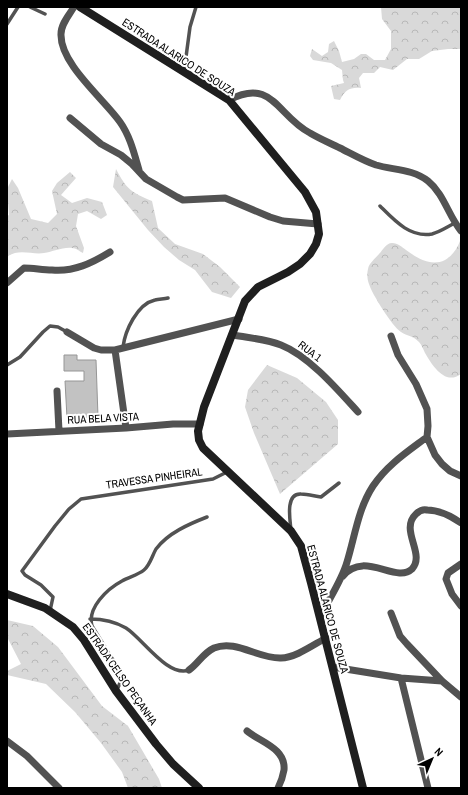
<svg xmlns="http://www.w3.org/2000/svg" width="468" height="795" viewBox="0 0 468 795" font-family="'Archivo Narrow',sans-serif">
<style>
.forest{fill:url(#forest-crowns)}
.building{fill:#c2c2c2;stroke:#969696}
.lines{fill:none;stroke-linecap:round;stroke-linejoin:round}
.lane{stroke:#525252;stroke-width:3.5}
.street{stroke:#525252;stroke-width:7}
.secondary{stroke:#1f1f1f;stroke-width:8}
.labels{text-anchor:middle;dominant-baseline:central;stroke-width:4;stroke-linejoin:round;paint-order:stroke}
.street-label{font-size:11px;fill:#000;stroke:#fff}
</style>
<defs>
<pattern id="forest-crowns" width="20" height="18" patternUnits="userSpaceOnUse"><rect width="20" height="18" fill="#d9d9d9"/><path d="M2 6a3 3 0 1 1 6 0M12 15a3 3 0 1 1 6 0" fill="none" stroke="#b8b8b8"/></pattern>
</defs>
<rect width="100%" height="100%" fill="#fff"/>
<path class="forest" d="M381 7H461V49H448L432 51 419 59H407L393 70 380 67 374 73H363L359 78 361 88C350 87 345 90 340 100L334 99 331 86 344 83 343 80 342 70 331 63 313 60 310 56 312 49 322 56 328 52 329 44 334 41 339 51 342 62 354 59 361 54H366L374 60H385L391 49V31L382 19Z
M116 169C127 190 131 192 152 201L158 228 175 244 203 254 220 267 240 287 231 298 212 292 195 270 179 260 164 247 148 230 113 187Z
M70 172 76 178 61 195 72 203 87 198 102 202 107 215 101 219 87 211 78 214 76 226 84 248 83 253C79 251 76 248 72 248 62 247 53 252 44 253 32 255 18 248 7 257V216L9 215 7 189 12 179 18 188 31 219 48 223 57 214 52 191 57 183Z
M460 241H461V374C445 386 432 365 425 353 423 349 422 345 419 342 411 334 408 337 401 332 392 326 372 294 369 284 367 279 367 273 368 269 369 263 375 259 379 254 383 250 386 243 392 243 398 243 402 247 406 250 417 258 431 267 445 260 452 256 457 249 460 241Z
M267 365 297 378 326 402 338 420V444L280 494 254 433 245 407 248 390Z
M7 620 33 626 58 647 102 706 128 726 159 779 162 788H128L122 772 101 743 75 712 46 684 7 675V671L21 664 7 637Z"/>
<path class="building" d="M64 355H77V360H96L98 417 67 418 65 381H84V371H64Z"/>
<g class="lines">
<path class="lane" d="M30 7 45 14
M7 24 18 7
M184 72 190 27 196 7
M380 206C394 220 410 238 432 234 440 232 447 227 455 223
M123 347C125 331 137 304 155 300 159 299 164 299 168 298
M7 365 20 357 43 332 50 326 58 327 67 332
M291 530C290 520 285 493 301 494 308 494 314 496 321 497L339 483
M50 611 53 597 41 585 25 575 22 571 55 526 69 509 81 499 200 481 213 479 227 472
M90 619C104 619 114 621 126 628 142 638 168 678 189 670
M117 690 122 678 121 673 92 626C87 608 107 589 122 581 129 577 138 575 144 570 150 565 152 556 156 549 168 533 189 524 207 517"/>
<path class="street" d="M74 7C69 15 61 24 61 34 60 64 104 99 120 122 130 136 134 153 139 170
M229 100C273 77 277 116 310 133 320 139 330 143 340 148 352 154 364 161 376 165 393 170 413 169 428 181 444 194 448 215 461 231
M70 118 101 144 121 155 132 164 146 179 177 197 183 200 225 198 270 217 283 221 318 224
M7 283 24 268C34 268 42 270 52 270 74 272 92 263 110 252
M67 332 94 348 101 350H115L239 319
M233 335C249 338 266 339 281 345 309 356 338 390 358 412
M391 336 398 355 416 384 427 409 428 426 427 437 435 455 442 464 450 471 461 476
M115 350 126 428
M57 391 59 431
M7 434 126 428 173 424H200
M461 564 448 573 446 579 452 594 461 606
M343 576C364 550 396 584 412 569 426 554 399 530 416 514 419 511 423 509 427 510 439 510 451 516 461 523
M391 613 400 636 407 644 442 681 461 697
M320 617C329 599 342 580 347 562 355 536 358 509 373 486 387 465 407 452 427 437
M333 667 401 678 442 681
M189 670C198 664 203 653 214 648 236 639 258 659 281 658 295 658 313 645 326 638
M401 678 428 788
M247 731C260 742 286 748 284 770 283 776 281 782 278 788
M7 741 27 756 59 788"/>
<path class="secondary" d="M80 7 229 100 305 192 316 212 319 234 316 244 310 254 300 264 288 272 258 287 245 301 204 407 198 431 199 440 203 448 291 531 301 546 311 583 363 788
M7 594 45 608 73 627 84 640 116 691 156 744 173 764 199 788"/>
</g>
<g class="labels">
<g class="street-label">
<text transform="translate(179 57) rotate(33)">ESTRADA ALARICO DE SOUZA</text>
<text transform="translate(310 351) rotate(37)">RUA 1</text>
<text transform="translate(103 418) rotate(-3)">RUA BELA VISTA</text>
<text transform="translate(154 478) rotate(-8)">TRAVESSA PINHEIRAL</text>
<text transform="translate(328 609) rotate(75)">ESTRADA ALARICO DE SOUZA</text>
<text transform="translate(120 674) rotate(55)">ESTRADA CELSO PEÇANHA</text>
</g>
</g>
<rect width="468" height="795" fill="none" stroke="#000000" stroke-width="16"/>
<g transform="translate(432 759) rotate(44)" stroke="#ffffff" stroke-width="3" paint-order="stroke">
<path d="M0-3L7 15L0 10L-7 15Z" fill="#000000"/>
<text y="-6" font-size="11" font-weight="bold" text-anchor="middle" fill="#000000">N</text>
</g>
</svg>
